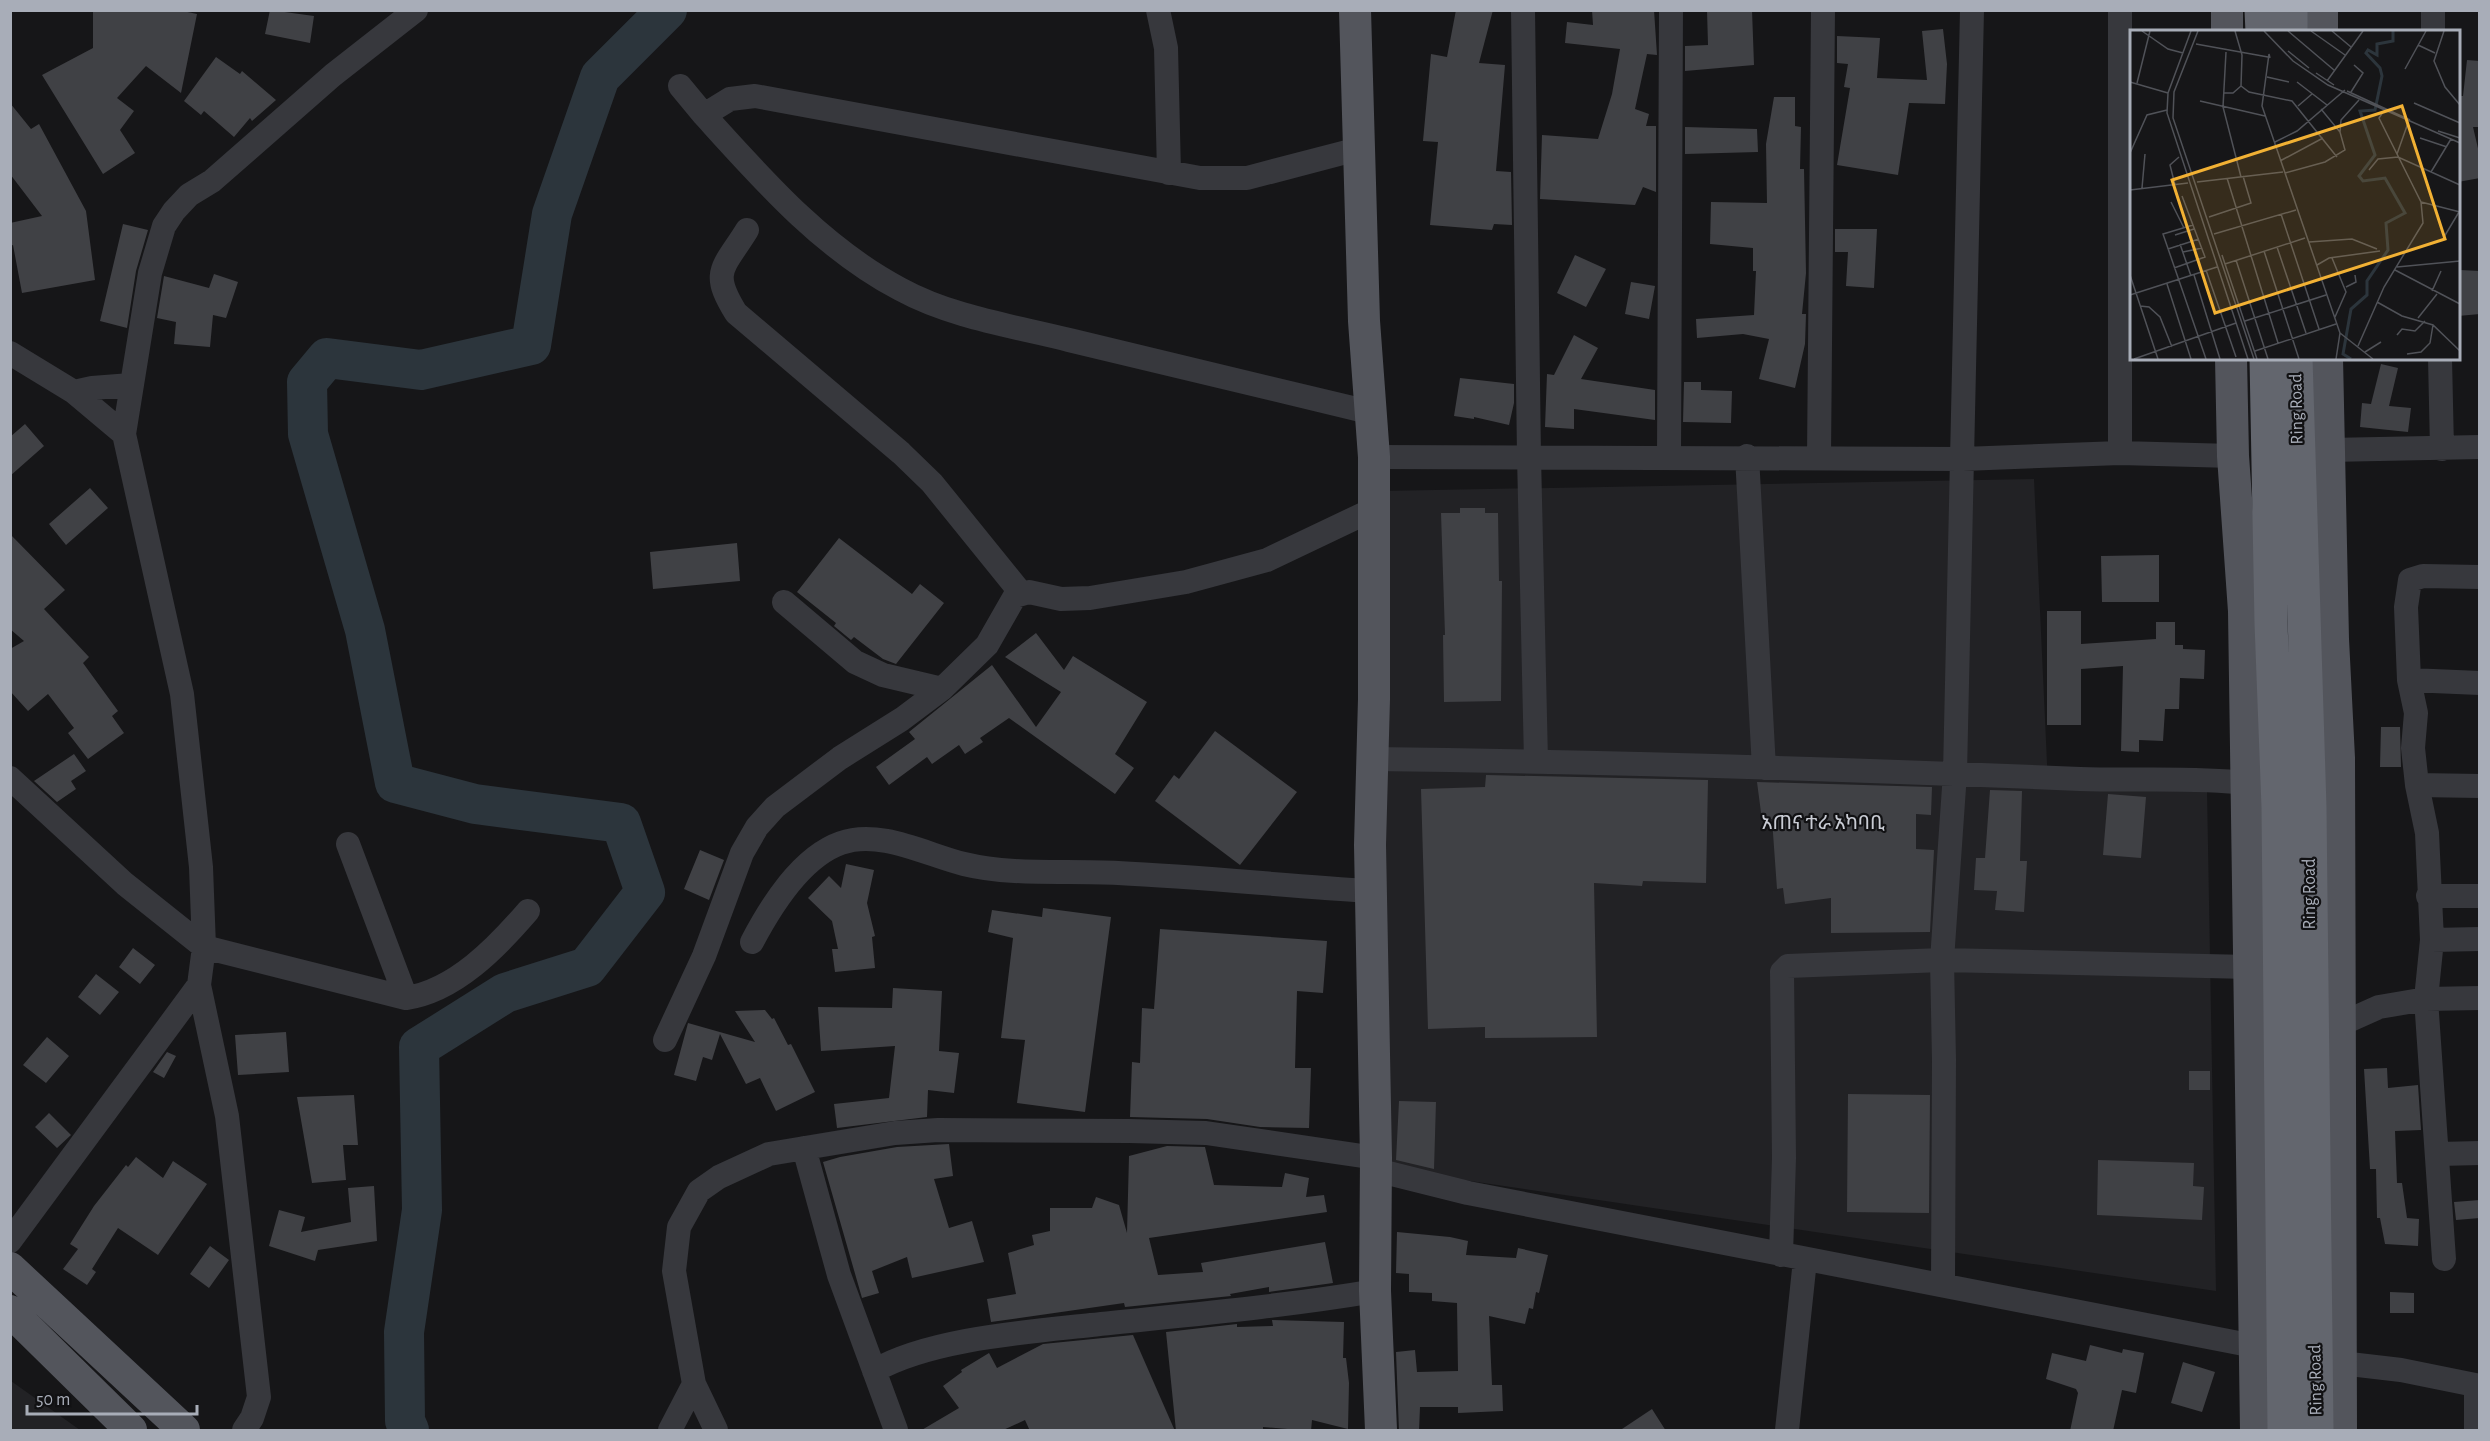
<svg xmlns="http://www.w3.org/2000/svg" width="2490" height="1441" viewBox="0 0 2490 1441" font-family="'Alegreya Sans','Noto Sans Ethiopic',sans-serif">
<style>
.built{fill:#222225}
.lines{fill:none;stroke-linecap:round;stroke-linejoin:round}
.river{stroke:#2c353c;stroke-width:40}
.building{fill:#404145}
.minor{stroke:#37383d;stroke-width:24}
.major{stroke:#53555c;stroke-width:32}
.highway{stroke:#63666e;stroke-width:33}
.labels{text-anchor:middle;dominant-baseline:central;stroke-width:4.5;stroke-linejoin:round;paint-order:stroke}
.street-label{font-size:18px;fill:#a8adb8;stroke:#111113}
.neighbourhood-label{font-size:20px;fill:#c9ccd4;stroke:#111113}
.inset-river{fill:none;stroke:#2c353c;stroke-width:3}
.inset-road{fill:none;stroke:#505258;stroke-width:1.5}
.view{fill:#f2b134;fill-opacity:0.15;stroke:#f2b134;stroke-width:3}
.inset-edge{fill:none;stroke:#a8adb8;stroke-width:3}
</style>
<rect width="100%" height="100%" fill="#161618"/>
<path class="built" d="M2034 479 2048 785 2207 790 2216 1291 1389 1169 1382 491Z
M10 1381H11L80 1430H11Z"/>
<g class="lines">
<path class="river" d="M409 1430 405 1421 404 1332 422 1210 419 1047 505 993 587 967 645 892 621 823 475 804 395 783 365 630 308 434 307 382 327 358 421 370 531 345 552 214 600 77 667 10"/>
</g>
<path class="building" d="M93 10H178L197 14 181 93 146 66 117 98 134 111 120 130 135 153 103 174 42 75 93 48Z
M270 10 314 16 310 43 265 34Z
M1456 10H1493L1479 63 1505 65 1496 171 1511 172 1512 225 1494 224 1492 230 1430 225 1438 142 1423 141 1431 54 1447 57Z
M1592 10H1654L1657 55 1647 54 1635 109 1649 114 1646 126H1656V192L1643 187 1635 205 1540 199 1542 135 1598 139 1612 94 1620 49 1565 43 1567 22 1593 25Z
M1707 10H1752L1754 65 1685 71V46L1708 45Z
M1943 29 1947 64 1945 104 1909 103 1898 175 1837 165 1850 88 1844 87 1848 64 1837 63V36L1880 38 1877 78 1927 80 1922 31Z
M216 57 240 74 242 71 276 100 252 121 250 118 234 137 204 111 201 115 184 101Z
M2467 60 2480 61V127H2473L2480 157V178L2458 182V96H2463Z
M1774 97H1795V126L1801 127 1800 169H1804L1806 273 1802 314H1806L1805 344 1795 388 1759 379 1769 339 1743 334 1697 338 1696 319 1754 315 1756 271H1753V248L1710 244 1711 202 1767 203 1766 144Z
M10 103 31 129 39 124 86 211 95 280 22 293 13 245 10 246V223L42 216 10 174Z
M1685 127 1757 129 1758 152 1685 154Z
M123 224 148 230 136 271 127 328 100 321Z
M1835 229H1877L1874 288 1846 286 1848 252H1835Z
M1575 255 1606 269 1586 307 1557 293Z
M2460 270 2480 271V314L2458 316Z
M214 274 238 282 226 318 213 315 210 347 174 344 176 322 157 318 164 276 209 288Z
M1631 282 1655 286 1649 319 1625 314Z
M1574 335 1598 348 1581 379 1655 390V420L1574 409V429L1545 427 1547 374 1554 375Z
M2381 364 2398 368 2389 406 2411 408 2408 432 2360 427 2362 403 2371 404Z
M1460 378 1514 384V403L1509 425 1474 417V419L1454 416Z
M1684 382H1701V390L1732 391 1731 423 1683 422Z
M25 424 44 446 10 476V437Z
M90 488 108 508 66 545 49 524Z
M1460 508H1485V513H1498L1499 581H1502L1501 701 1444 702 1443 635H1445L1441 513H1460Z
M10 534 65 590 44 609 89 657 83 663 118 711 112 716 124 733 88 759 68 733 74 728 48 694 28 711 10 691V649L24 641 10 629Z
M839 538 912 594 920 584 944 603 896 664 883 659 854 637 851 640 834 626 836 623 797 592Z
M737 543 740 581 653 589 650 552Z
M2159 555V602H2102L2101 556Z
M2047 611H2081V644L2156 639V622H2175V645H2183V649L2205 650 2204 679 2180 678 2179 709H2165L2163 741 2139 740V752L2121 751 2123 666 2081 669V725H2047Z
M1036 633 1064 670 1073 656 1147 702 1115 754 1134 768 1115 794 1009 718 980 738 983 742 965 754 959 745 932 764 927 757 889 785 876 767 915 739 909 732 992 665 1036 727 1061 692 1005 657Z
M2381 727H2400L2401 767H2380Z
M1215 731 1297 792 1240 865 1155 801 1174 775 1179 779Z
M74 754 86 771 71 781 76 789 57 802 34 781Z
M1486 775 1708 780 1706 883 1643 881 1642 886 1594 883 1597 1037 1485 1038V1027L1428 1029 1421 789 1485 787Z
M1757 782 1932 787 1931 815 1916 814V849L1934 850 1930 932 1831 933V898L1785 904 1783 888 1777 889 1772 819 1762 820Z
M1990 790 2022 791 2020 861H2027L2024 912 1995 910 1997 891 1974 890 1976 858H1985Z
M2108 794 2146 797 2141 858 2103 855Z
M700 850 724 860 709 900 684 889Z
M846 864 874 870 867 903 875 936 872 937 875 968 835 972 832 949H838L832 921 808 898 829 876 841 888Z
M1043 908 1111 917 1085 1112 1017 1103 1025 1040 1001 1038 1013 938 988 932 992 910 1042 917Z
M1160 929 1327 941 1323 993 1297 991 1295 1068H1311L1309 1128 1260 1127 1207 1119 1130 1117 1132 1062 1140 1063 1142 1008 1154 1009Z
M133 948 155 965 140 984 119 967Z
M96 974 119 992 100 1015 78 997Z
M893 988 942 991 939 1051 959 1053 954 1093 928 1090 927 1117 837 1128 834 1104 889 1098 895 1046 821 1051 818 1007 892 1008Z
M765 1010 772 1019 774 1018 788 1045 791 1044 815 1092 776 1111 760 1078 746 1084 720 1034 712 1060 703 1057 696 1081 674 1075 688 1023 755 1042 735 1011Z
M286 1032 289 1072 238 1075 235 1035Z
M47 1037 69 1056 46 1083 23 1065Z
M167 1052 176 1056 164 1078 153 1072Z
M2387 1068 2388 1088 2418 1085 2421 1130 2395 1131 2397 1183H2402L2407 1218 2419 1219 2418 1246 2385 1244 2380 1218H2377L2376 1169H2370L2364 1069Z
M2189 1071H2210V1090H2189Z
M1848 1094 1930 1095 1929 1213 1847 1212Z
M354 1095 358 1145H343L346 1180 312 1183 297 1097Z
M1399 1101 1436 1102 1434 1169 1396 1160Z
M49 1113 71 1135 57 1148 35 1127Z
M949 1144 953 1176 934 1179 949 1228 972 1221 984 1262 912 1278 907 1257 872 1271 879 1293 862 1298 823 1162 840 1157 897 1147Z
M1167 1146 1205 1147 1214 1185 1282 1187 1285 1173 1309 1178 1306 1197 1324 1195 1327 1212 1149 1238 1158 1275 1203 1272 1201 1263 1325 1242 1333 1283 1269 1292V1287L1230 1294 1231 1296 1125 1307 1124 1303 991 1322 987 1299 1016 1294 1008 1253 1034 1245 1032 1235 1050 1231V1208H1092L1096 1197 1119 1205 1127 1233 1129 1156Z
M136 1157 163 1178 173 1161 207 1184 158 1255 118 1228 92 1269 96 1272 87 1285 63 1269 78 1249 70 1244 94 1206 126 1165 128 1167Z
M2098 1160 2194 1163 2193 1186 2204 1187 2202 1220 2097 1215Z
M374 1186 377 1241 318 1250 315 1261 269 1246 279 1210 305 1217 301 1232 351 1222 348 1188Z
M2480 1200V1218L2456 1220 2454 1202Z
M1397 1232 1450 1237 1468 1241 1466 1255 1516 1258 1518 1248 1548 1255 1539 1293 1536 1292 1533 1309 1529 1308 1525 1324 1489 1316 1492 1385H1502L1503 1411 1458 1413V1407H1420L1419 1431H1399L1396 1352 1415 1350 1417 1372 1458 1371 1457 1303 1432 1301V1293L1409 1292V1274L1396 1273Z
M210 1246 229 1260 209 1288 190 1274Z
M2390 1292 2414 1293V1313H2390Z
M1272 1320 1344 1322 1343 1358H1346L1349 1383 1348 1429 1312 1420 1311 1431 1263 1427V1431H1176L1166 1332 1237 1324V1327L1273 1326Z
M1133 1335 1175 1431H1030L1025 1420 1001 1431H920L959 1408 943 1386 962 1372 961 1370 989 1353 997 1368 1043 1344Z
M2090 1345 2122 1353 2123 1349 2144 1353 2136 1393 2122 1390 2113 1431H2070L2078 1393 2076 1389 2046 1379 2052 1353 2086 1361Z
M2183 1362 2215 1372 2202 1412 2171 1403Z
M1652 1409 1666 1431H1619Z"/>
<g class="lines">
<path class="minor" d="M1158 10 1166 48 1169 173
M1523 10 1529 456 1536 761
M2120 10V453
M2433 10V32
M680 86 704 115 730 99 755 96 1200 178H1247L1358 149
M704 115C762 179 822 248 900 289 951 317 1013 326 1069 340 1169 364 1269 388 1369 412
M747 230C723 269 710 271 736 313L901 453 932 483 1021 593
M10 353 74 392 124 434
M2440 358 2442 449
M74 392 92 388 131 385
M2328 450 2480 447
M1669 456 1671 10
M1747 456 1764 768
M1374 457 1963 459 2120 453 2233 456
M1819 457 1823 10
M784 602 855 662 883 675 942 689
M2409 680 2480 683
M1372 759C1608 762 1844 769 2080 779 2136 781 2191 777 2247 783
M10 778 125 884 204 947 406 998C455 991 497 947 528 911
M2417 785 2480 786
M348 844 406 998
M2428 896H2480
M2432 940 2480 939
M752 942C771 906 801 857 841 843 880 829 927 855 964 864 1013 876 1068 870 1118 873 1202 877 1287 886 1371 891
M2341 1024 2379 1007 2426 999 2480 998
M665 1040 704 956 742 853 757 827 775 807 840 758 902 719 942 689 987 645 1015 596 1029 592 1061 599 1090 598 1186 582 1267 560 1372 510
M804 1148 839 1275 896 1430
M2439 1154 2480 1153
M1376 1170 1468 1193 2254 1346
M10 1241 199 985
M1781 1255 1784 1158 1782 972 1788 966 1942 960 2249 967
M2444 1259 2426 999 2432 940 2427 833 2417 785 2413 748 2416 713 2409 680 2406 607 2410 580 2423 576 2480 577
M1943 1285 1944 1060 1942 960 1955 773 1972 10
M2341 1363 2401 1370 2480 1386
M874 1371C929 1339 1027 1332 1091 1325 1186 1315 1280 1307 1375 1291
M2476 1385V1430
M244 1430 252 1418 259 1397 227 1116 199 985 204 947 201 867 182 694 124 434 150 273 164 226 174 211 189 195 212 181 333 75 416 10
M670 1430 694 1384
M716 1430 694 1384 674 1271 679 1227 699 1191 719 1177 769 1154 895 1133 938 1130 1129 1131 1206 1133 1376 1158
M1787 1430 1805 1260"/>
<path class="major" d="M1355 10 1364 321 1374 457V699L1370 845 1376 1158 1375 1291 1381 1430
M2227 10V32
M2322 10V32
M2231 358 2233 456 2244 611 2256 1430
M2327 358 2333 639 2339 758 2341 1430
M10 1268 184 1430
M10 1311 131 1430"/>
<path class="highway" d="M2261 10 2262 32
M2291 10V32
M2266 358 2271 623 2278 807 2284 1430
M2296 358 2310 808 2317 1430"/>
</g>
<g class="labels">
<g class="street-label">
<text transform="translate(2297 409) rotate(-91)">Ring Road</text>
<text transform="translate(2310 894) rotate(-90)">Ring Road</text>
<text transform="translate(2316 1380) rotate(-91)">Ring Road</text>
</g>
<g class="neighbourhood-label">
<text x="1823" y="823">አጠና ተራ አካባቢ</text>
</g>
</g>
<g transform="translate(2130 30)">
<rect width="330" height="330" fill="#161618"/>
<path class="inset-river" d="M221 329 213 324 221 279 237 265V251L258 220 256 193 275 183 255 148 233 151 229 146 245 125 230 81 245 80 252 46 250 38 236 23 238 20 247 25V14L263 11V1"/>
<path class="inset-road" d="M12 1 38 19 53 23M61 1 38 63 37 83 118 329M68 1 44 62 43 88 124 329M134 1 163 31 198 55 330 113M158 1 204 40M181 1 215 25M202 1 221 17M314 1 304 31 315 57 330 75M66 14 138 27M330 14V40M288 15 305 23M158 21 179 38M96 22 93 77 111 147M140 28 139 24 132 76 210 303 206 329M275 39 296 1M186 43 204 55M137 47 159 52M197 51 233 1M0 52 38 63M167 52 197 75M7 53 20 1M111 56 119 62 162 71 207 127M217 61 280 90M221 62 233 43 224 35M94 63H103L111 56 112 25 105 1M70 71 135 86M284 73 330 93M168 76 182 64M308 101 330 108M210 102 211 90 229 70M290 108 317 117M145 112 167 101 215 60M0 123 17 85 37 80M267 124 278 93M150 131 193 108M239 140 248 129 268 127 330 155M301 142 321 109M155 143 195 132 215 120 210 102 191 79M97 148 148 313M67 152 153 142M45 155 40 135 49 127M12 158 15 124M0 160 58 153M41 172 54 198M291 172 330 182M151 184 189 299M79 187 121 173 113 146M63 195 33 204 76 329M84 204 166 180M45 205 64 199M314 207 329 182M179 212 222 209 247 219M50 214 61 246M147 217 176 303M38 219 69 209M134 221 169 329M53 222 72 218M92 225 127 329M202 228 216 262 205 287M106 230 138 329M95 234 175 208M187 235 199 228 250 221M267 237 330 231M44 238 75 227 52 166M76 240 106 327M265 240 330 274M0 245 28 329M64 245 90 329M37 254 61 329M216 257 226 252 225 245M302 261 311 241M0 265 87 237M247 272 272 286 303 295 330 321M10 276 19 277 30 287 42 317M288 288 307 264M115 291 196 265M210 303 243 329M267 305 272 299 285 301 295 291M228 316 254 257 293 193 291 172 249 88 255 79M125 321 206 294M235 322 251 312M277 324 291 322 300 313 303 295M4 329 106 293"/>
<path class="view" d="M272 76 315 209 85 283 42 150Z"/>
<rect width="330" height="330" class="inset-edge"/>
</g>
<rect width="2490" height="1441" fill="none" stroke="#a8adb8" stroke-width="24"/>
<path d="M27 1405v9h170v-9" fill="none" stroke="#a8adb8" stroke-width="3"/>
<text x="36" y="1405" font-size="18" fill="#a8adb8" stroke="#111113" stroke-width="4.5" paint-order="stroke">50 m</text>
</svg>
